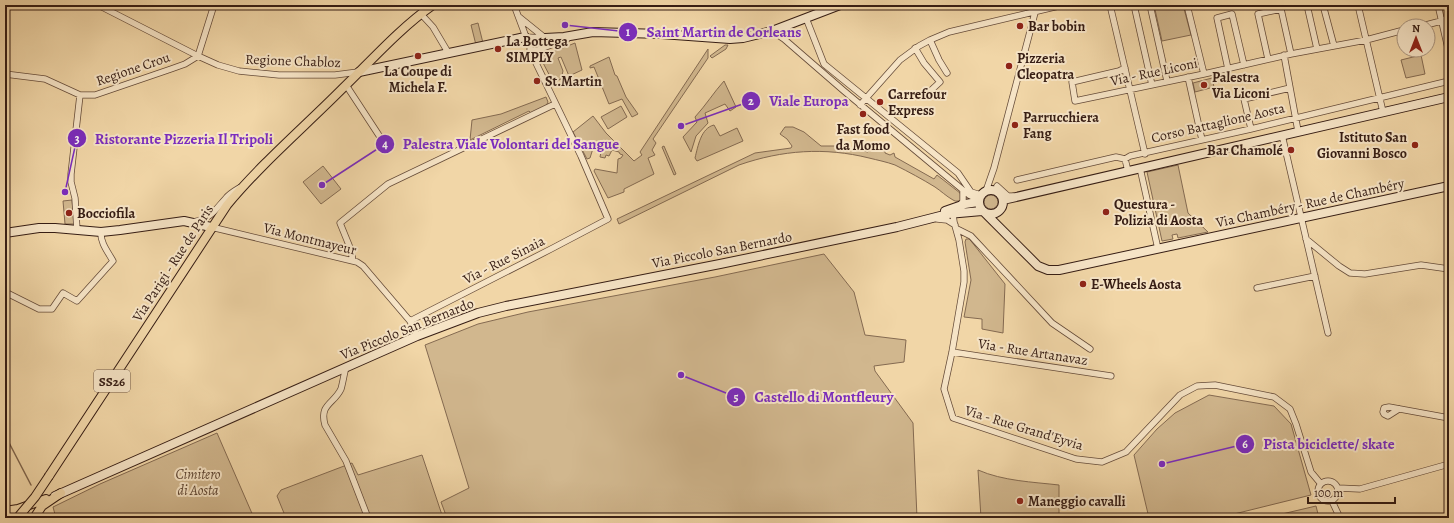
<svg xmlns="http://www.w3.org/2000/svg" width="1454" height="523" viewBox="0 0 1454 523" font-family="Alegreya,serif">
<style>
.green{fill:#d1b78e;stroke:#846a51}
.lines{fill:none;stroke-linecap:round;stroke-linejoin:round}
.stream{stroke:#80664e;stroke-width:1.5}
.street-casing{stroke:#654b39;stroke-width:7}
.secondary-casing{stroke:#361d14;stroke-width:10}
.primary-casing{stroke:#361d14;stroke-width:10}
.street{stroke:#f6e4c6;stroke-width:5.5}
.secondary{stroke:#f6e4c6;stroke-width:8}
.primary{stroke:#f1d6a7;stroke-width:8}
.primary-bridge-casing{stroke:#361d14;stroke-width:10;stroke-linecap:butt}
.primary-bridge{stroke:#f1d6a7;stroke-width:8}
.poi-dot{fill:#8f2418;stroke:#f6e4c6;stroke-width:1.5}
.labels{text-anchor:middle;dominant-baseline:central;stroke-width:4;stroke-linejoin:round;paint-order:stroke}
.shield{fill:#f6e4c6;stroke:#705949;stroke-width:1}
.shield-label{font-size:13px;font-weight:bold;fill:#361d14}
.poi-label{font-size:14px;font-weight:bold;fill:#361d14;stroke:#f6e4c6;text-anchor:start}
.street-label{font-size:14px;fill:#361d14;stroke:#f6e4c6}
.park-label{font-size:14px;font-style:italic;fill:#5d4432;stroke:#f6e4c6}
.leader{fill:none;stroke:#7b2cbf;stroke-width:1.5}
.callout-dot{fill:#7b2cbf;stroke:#f6e4c6;stroke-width:1.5}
.mark-label{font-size:12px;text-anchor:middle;font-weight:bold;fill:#fff}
.callout-label{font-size:15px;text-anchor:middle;font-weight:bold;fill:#7b2cbf;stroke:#f6e4c6;stroke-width:4;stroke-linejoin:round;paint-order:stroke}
</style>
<rect width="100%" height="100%" fill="#f1d6a7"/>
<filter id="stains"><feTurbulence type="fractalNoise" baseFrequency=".005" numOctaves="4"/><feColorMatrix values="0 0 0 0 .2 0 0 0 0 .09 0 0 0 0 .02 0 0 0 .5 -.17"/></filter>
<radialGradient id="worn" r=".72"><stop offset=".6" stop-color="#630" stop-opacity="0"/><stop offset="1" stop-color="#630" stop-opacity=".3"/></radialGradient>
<path class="green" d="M1154 5H1183L1191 35 1162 41Z
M478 23 483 43 476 45 471 25Z
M575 43 582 70 569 76 561 57 558 58 563 71 561 79 557 81 555 86 540 57Z
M725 45H728L726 49 712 58 710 56Z
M708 49V58L653 139 656 143 652 150 655 155 648 158 654 174 624 189V192L608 198 594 171 595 169 617 173 618 159 621 158 623 155 620 154 619 152 612 150 609 156 606 155 605 158 600 157 602 147 598 146V143L595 142 590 158 587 159 573 132 593 116 606 133 634 161 642 155 640 152Z
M1421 55 1425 74 1406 78 1401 60Z
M609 57 615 75 617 76 626 97 638 114 632 117 622 99 609 104 594 67 590 68V66Z
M1212 78 1214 87 1195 92 1193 83Z
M724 81 736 107 730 111 725 104 705 113 708 123 696 136 691 152 683 137 697 122 695 117C706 105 714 92 724 81Z
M546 97 548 102 546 106 531 113 529 111 470 140 472 120 501 114Z
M621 106 627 117 608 129 601 117Z
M714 125 720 136 737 128 743 141 697 161 695 158C698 146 701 128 714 125Z
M785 127H793L804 132 821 146H838L868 152 871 148 885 151V153L890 155 894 153 895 157 934 179 937 175 960 193 962 197 961 200C958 201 956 202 953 200 946 196 941 191 935 187 922 179 909 172 895 165 887 162 877 160 869 158 825 147 782 150 739 165L619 224 617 219 755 153 791 148 792 146 787 139 780 134Z
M664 146 676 174 674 175 662 147Z
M1178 165 1188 213 1208 232 1178 238 1177 234 1172 235 1173 239 1162 241 1147 172Z
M323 166 341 189 321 204 303 182Z
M984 202a7 7 0 1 1 14 0a7 7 0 1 1-14 0Z
M72 200 74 224H65L63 201Z
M966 239H969L971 241 1005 284 1003 333 982 329V319L964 317 971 280 965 242Z
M824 254 854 292 865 335 906 340 904 362 874 366 875 371 913 423 917 518H447L441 502 469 488 425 345 478 324 528 312 715 277Z
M1209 395 1274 406 1291 424 1311 495 1218 518H1149L1134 455 1157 429 1175 413Z
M217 433 254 518H56L53 507 100 484Z
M422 455 443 518H286L277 496 281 490 352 463 358 475Z
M978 470C1003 481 1033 482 1059 485V518H981Z
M1316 506 1319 518H1265Z"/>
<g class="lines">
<path class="stream" d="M5 435 31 485"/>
<defs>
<path id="street" d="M98 5 198 56 218 65 239 71 279 75H335L358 72
M1110 5 1145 154
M1134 5 1152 85
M1150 5 1167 81
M1187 5 1204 74
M1307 5 1317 49
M1323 5 1334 46
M1358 5 1383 112
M1438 5 1449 53
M421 14 433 27 449 54
M519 17 545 38
M806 18 824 64 958 173 971 192 981 195
M1422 26 1449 19
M772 31 784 39 844 91 963 190V201L960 206
M525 37 545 38
M930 40 939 60 947 73
M915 48 924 63 940 82 927 94
M530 50 535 51 567 39
M1284 55 1298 131
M198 56 214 5
M1268 59 1258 14 1281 9 1291 54
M1125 68 1119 71 1072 82 1075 101 1204 74 1291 54 1366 40 1404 30
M1228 69 1217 18 1232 14 1244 65
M5 74 45 79 80 95H95L171 69 185 64 198 56
M1188 77 1202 140
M346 85 382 140
M860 105 900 60 919 46 930 40 949 32 1063 5
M1251 129 1244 99 1290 88
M1282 135 1328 333
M1125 159 1128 171
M1140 168 1158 249
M1017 180 1116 157 1125 159 1130 156 1251 129 1449 81
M997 186 1008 196H1013
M963 190 969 195 979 200
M986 191 994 168 1037 5
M955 211 953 214 954 222 959 240 964 271V282L952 352 944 389 953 418 1076 459 1102 462 1126 452 1180 395 1197 386 1215 385 1274 397 1290 409 1296 424 1311 472 1321 484
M937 219 947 220 955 225
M193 222C212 218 214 211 226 198 229 194 234 191 239 188
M211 227 357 262 363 266 410 321 417 336
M957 229 971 236 1052 323 1090 349
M77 230 75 198 71 182V174L80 95
M1306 239 1339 266 1350 273 1365 274 1421 265 1449 269
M353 261 351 250 340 223 388 184 555 104
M1257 288 1315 276
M5 292 39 309H52L63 293 77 301 113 261C108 252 100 242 101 232
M410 321 551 249 608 219 581 156 535 61 514 5
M952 352 1111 376
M346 367C344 374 343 382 341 389 334 404 319 404 325 425L346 461 368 518
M1399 409 1388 416 1384 414 1383 412 1384 408 1389 407 1449 418
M1318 491a10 10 0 1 1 20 0a10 10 0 1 1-20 0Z
M1338 488 1360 489 1449 464
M1332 501 1340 518"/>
<path id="secondary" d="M545 38 564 37 593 32 661 34 730 39 743 38 772 31 840 5
M359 72 525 37
M979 202a12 12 0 1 1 24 0a12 12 0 1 1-24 0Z
M1003 200 1449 97
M945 211 965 204 978 202
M985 213 1038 266 1048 270H1059L1449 186
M5 233 39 228H55L101 232 120 230 184 221 211 227
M55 496 417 336 478 313 506 306 720 264 897 227 948 214 982 211"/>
<path id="primary" d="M49 476 227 205C261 164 303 128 341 90 370 62 400 28 433 5
M5 511 18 509 46 499
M34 518 42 506 61 493"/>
</defs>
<use href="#street" class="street-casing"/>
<use href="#secondary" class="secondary-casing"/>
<use href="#primary" class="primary-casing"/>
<use href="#street" class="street"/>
<use href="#secondary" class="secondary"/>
<use href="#primary" class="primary"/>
<defs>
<path id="primary-bridge" d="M19 516 35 497 49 476"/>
</defs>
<use href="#primary-bridge" class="primary-bridge-casing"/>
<use href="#primary-bridge" class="primary-bridge"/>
</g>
<g class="poi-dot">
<circle cx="1020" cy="26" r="4"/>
<circle cx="498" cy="49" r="4"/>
<circle cx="418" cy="56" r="4"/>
<circle cx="1009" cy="66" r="4"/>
<circle cx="537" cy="81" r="4"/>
<circle cx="1204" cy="85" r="4"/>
<circle cx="880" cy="102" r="4"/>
<circle cx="863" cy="114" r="4"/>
<circle cx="1015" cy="125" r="4"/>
<circle cx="1415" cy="145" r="4"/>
<circle cx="1291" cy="150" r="4"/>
<circle cx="1106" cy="212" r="4"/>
<circle cx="69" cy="213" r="4"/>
<circle cx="1083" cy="284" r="4"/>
<circle cx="1020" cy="501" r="4"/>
</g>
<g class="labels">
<rect class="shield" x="94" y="370" width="36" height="22" rx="3"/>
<g class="shield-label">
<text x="112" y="381">SS26</text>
</g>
<g class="poi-label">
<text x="1028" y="26">Bar bobin</text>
<text x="506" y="41">La Bottega<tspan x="506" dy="16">SIMPLY</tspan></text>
<text x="1017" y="58">Pizzeria<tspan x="1017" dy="16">Cleopatra</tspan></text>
<text x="418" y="71" text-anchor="middle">La Coupe di<tspan x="418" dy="16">Michela F.</tspan></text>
<text x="1212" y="77">Palestra<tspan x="1212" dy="16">Via Liconi</tspan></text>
<text x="545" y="81">St.Martin</text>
<text x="888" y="94">Carrefour<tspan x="888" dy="16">Express</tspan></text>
<text x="1023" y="117">Parrucchiera<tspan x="1023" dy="16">Fang</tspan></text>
<text x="863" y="129" text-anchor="middle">Fast food<tspan x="863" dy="16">da Momo</tspan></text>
<text x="1407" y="137" text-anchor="end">Istituto San<tspan x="1407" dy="16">Giovanni Bosco</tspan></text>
<text x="1283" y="150" text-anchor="end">Bar Chamolé</text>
<text x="1114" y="204">Questura -<tspan x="1114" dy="16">Polizia di Aosta</tspan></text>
<text x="77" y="213">Bocciofila</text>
<text x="1091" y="284">E-Wheels Aosta</text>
<text x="1028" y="501">Maneggio cavalli</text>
</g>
<g class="street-label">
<text transform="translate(293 61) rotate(2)">Regione Chabloz</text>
<text transform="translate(133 69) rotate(-19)">Regione Crou</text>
<text transform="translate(1154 72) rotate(-12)">Via - Rue Liconi</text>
<text transform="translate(1218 123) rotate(-13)">Corso Battaglione Aosta</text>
<text transform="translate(1310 203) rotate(-12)">Via Chambéry - Rue de Chambéry</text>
<text transform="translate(310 239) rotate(14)">Via Montmayeur</text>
<text transform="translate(722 250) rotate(-11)">Via Piccolo San Bernardo</text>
<text transform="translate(504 260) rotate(-27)">Via - Rue Sinaia</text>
<text transform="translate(173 263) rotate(-57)">Via Parigi - Rue de Paris</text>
<text transform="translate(407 329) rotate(-22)">Via Piccolo San Bernardo</text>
<text transform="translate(1033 352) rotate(9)">Via - Rue Artanavaz</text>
<text transform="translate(1024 428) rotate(17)">Via - Rue Grand'Eyvia</text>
</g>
<g class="park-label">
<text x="198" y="474">Cimitero<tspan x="198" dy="16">di Aosta</tspan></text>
</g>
</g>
<path class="leader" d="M565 25L628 32M681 126L751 101M65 192L77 138M322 185L385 144M681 375L736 397M1162 464L1245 444"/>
<g class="callout-dot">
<circle cx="565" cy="25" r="4"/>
<circle cx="681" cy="126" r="4"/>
<circle cx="65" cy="192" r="4"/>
<circle cx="322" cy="185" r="4"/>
<circle cx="681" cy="375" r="4"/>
<circle cx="1162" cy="464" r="4"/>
<circle cx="628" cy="32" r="10"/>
<circle cx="751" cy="101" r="10"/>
<circle cx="77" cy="138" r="10"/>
<circle cx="385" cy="144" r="10"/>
<circle cx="736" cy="397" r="10"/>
<circle cx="1245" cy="444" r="10"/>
</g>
<g class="mark-label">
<text x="628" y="36">1</text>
<text x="751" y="105">2</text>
<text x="77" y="143">3</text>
<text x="385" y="148">4</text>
<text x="736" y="401">5</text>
<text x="1245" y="448">6</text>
</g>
<g class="callout-label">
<text x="724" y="37">Saint Martin de Corleans</text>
<text x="809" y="106">Viale Europa</text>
<text x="184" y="144">Ristorante Pizzeria Il Tripoli</text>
<text x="511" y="149">Palestra Viale Volontari del Sangue</text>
<text x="824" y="402">Castello di Montfleury</text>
<text x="1329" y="449">Pista biciclette/ skate</text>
</g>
<rect width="1454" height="523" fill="none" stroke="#f1d6a7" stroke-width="20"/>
<rect x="6" y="6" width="1442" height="511" fill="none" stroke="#361d14" stroke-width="2"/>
<rect x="10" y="10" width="1434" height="503" fill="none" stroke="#361d14"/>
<g transform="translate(1416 38)"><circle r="19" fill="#f6e4c6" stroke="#a9947f"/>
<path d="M0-3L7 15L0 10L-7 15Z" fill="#8f2418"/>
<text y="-6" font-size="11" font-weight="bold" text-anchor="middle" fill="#361d14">N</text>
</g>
<path d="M1308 497v6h87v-6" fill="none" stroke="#361d14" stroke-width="2"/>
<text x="1314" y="497" font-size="12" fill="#361d14" stroke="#f6e4c6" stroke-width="3" paint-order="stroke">100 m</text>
<rect width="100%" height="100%" filter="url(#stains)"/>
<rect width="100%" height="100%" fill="url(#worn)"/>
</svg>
